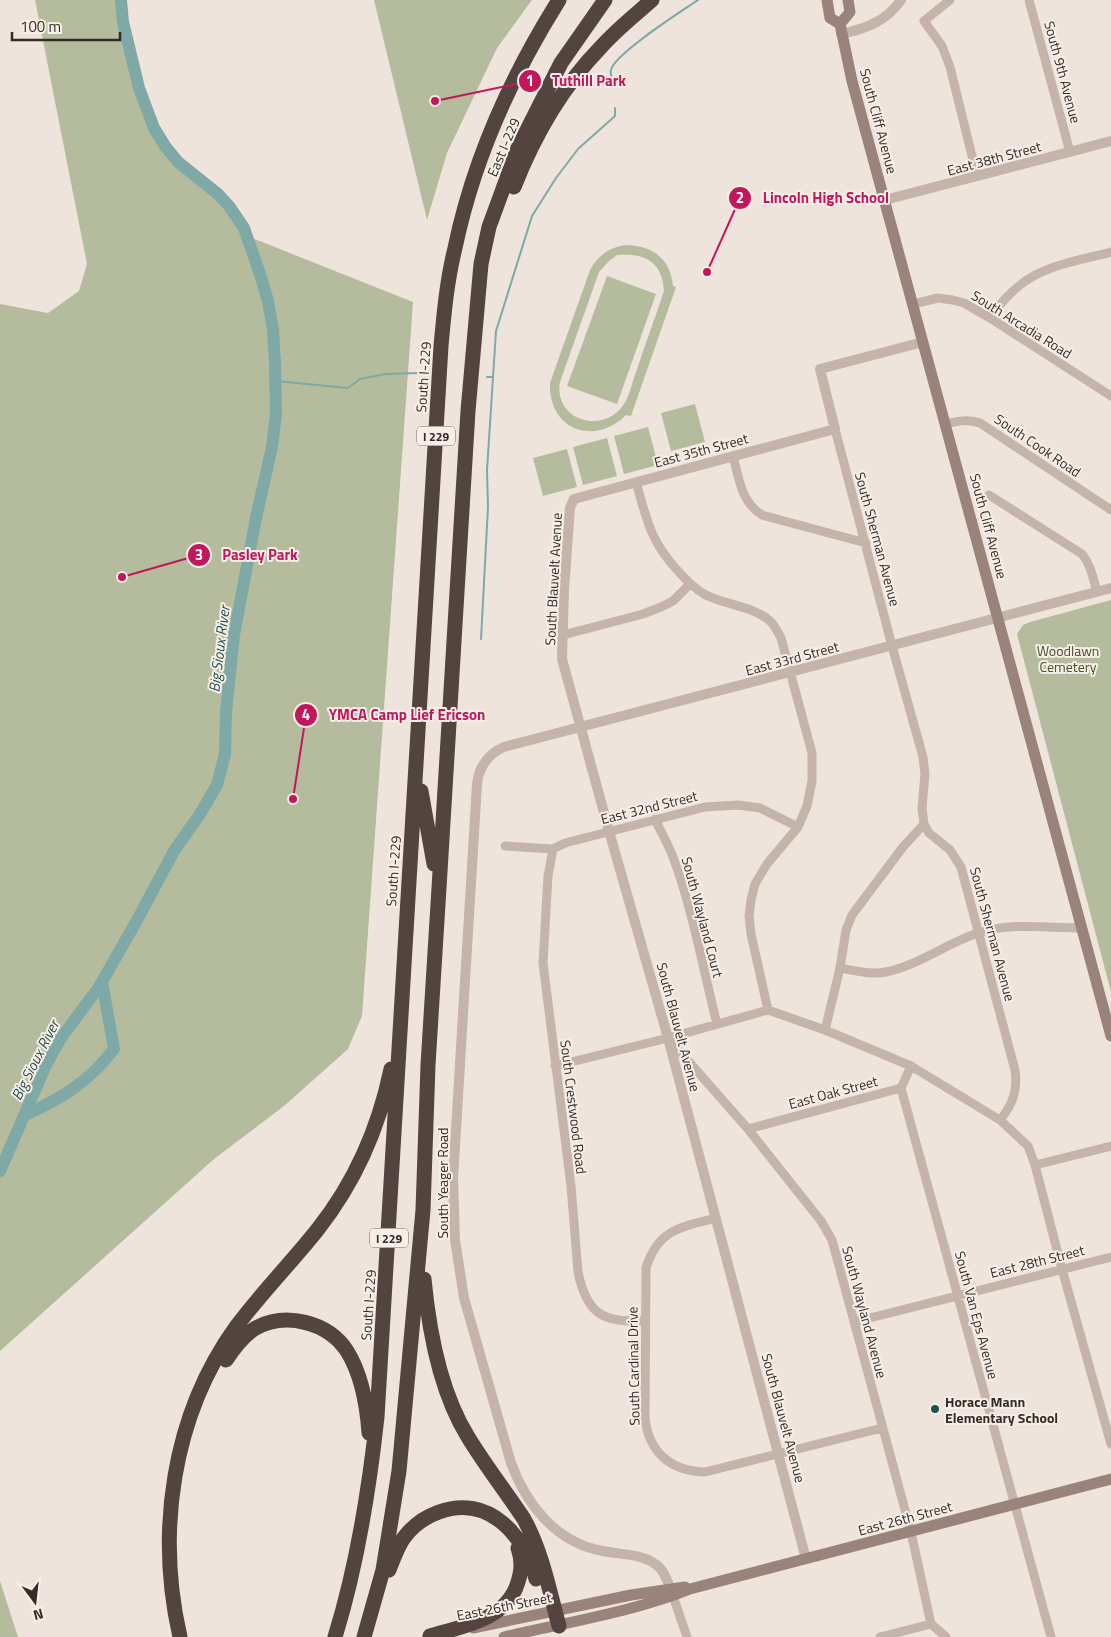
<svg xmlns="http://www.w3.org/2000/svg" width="1111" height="1637" viewBox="0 0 1111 1637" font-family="'Titillium Web',sans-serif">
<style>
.green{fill:#b4bc9d;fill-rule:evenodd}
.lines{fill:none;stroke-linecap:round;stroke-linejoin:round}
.stream{stroke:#7ea9a7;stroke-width:2}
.river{stroke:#7ea9a7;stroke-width:12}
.minor{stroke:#c5b4a9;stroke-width:9}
.tertiary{stroke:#c5b4a9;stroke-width:10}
.secondary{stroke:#99837a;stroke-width:11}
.motorway{stroke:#534440;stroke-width:15}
.poi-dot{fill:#225050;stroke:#f7efe7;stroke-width:2}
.labels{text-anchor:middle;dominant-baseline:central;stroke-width:4;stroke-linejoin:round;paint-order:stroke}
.shield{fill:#f7efe7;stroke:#6e6661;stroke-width:1}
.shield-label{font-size:12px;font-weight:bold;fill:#332b28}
.street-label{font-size:14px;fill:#332b28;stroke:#f7efe7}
.park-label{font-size:14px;fill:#464f2e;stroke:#f7efe7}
.poi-label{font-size:14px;font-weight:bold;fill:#332b28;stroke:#f7efe7;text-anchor:start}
.water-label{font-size:15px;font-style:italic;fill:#225050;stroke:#f7efe7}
.leader{fill:none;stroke:#c2185b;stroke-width:2}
.callout-dot{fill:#c2185b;stroke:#f7efe7;stroke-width:2}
.mark-label{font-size:15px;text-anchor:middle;font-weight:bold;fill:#fff}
.callout-label{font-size:15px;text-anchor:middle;font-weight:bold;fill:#c2185b;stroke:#f7efe7;stroke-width:4;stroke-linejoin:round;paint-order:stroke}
</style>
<rect width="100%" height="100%" fill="#efe4dc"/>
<path class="green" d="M35 0H121C126 51 142 122 177 161 203 189 232 196 247 236L413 302 362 1016 348 1049 284 1106 214 1159 0 1351V304L48 313 79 291 87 264Z
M374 0H532L497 48 447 153 427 220Z
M626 245C653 246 670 258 673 286L676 287 631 416 626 415C594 447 548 429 550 383L590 270C598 256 609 247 626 245ZM617 255C645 253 662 261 664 291 655 318 645 345 636 372 632 382 630 395 624 404 603 436 553 420 560 382L599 272 609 261Z
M607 276 656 294 617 404 567 386Z
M695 404 705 442 671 451 661 413Z
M648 427 658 465 624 474 614 436Z
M607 438 617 476 583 485 573 447Z
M567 449 577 487 543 496 533 458Z
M1111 600V992L1017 634 1023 625 1030 622Z
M0 1581 18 1637H0Z"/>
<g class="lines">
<path class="stream" d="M612 78C611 75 610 72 611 70 614 54 682 11 698 0
M487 377H493
M276 381 348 388 360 379 385 374 420 373
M481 639 488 507 487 470 496 331 532 216 556 178 578 149 615 116V108"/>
<path class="river" d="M25 1115C62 1098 89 1082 114 1049L102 982
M0 1171 46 1065 61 1038 99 987 136 922 174 851 200 814 217 785 225 754 226 712 234 635 256 518 272 447 276 414 275 364 273 330 268 301 261 277 244 228 229 206 218 194 178 162 165 146 154 128 139 88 123 22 121 0"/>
<path class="minor" d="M950 0 924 21 942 46 950 67 977 176
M1029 0 1070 152
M913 304 938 298 953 300 964 303 990 318 1111 396
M990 318C1024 268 1056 266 1111 252
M945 424C958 421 968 419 980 423L1111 510
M835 429 892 646 923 757 925 774 922 808 924 824 929 833 950 850 961 867 1015 1070C1018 1090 1013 1104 1000 1120
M733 456C739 478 741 502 762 515L866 543
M636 482C647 520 650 541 678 571 686 580 694 588 704 594 724 605 755 606 771 622 775 626 778 633 781 638L812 753V781L807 806 798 827 767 864 755 884 751 900 749 916 751 934 768 1010
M989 495 1082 554C1091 565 1093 578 1097 592
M563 635 643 614 661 607 673 601 690 584
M655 819C661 832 668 844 673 857 693 911 703 969 717 1024
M505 846 553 849 565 843 705 807 738 805 760 808 798 827
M553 849 548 876 543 963 571 1186 578 1272C587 1316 604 1322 645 1321
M840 968C855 971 871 975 886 972 919 965 947 943 978 933 1012 922 1047 928 1082 928
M768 1010 825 1030 911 1066 1000 1120 1028 1146 1035 1165 1062 1269 1111 1444
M825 1030 840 968 846 930 852 915 903 847 924 824
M668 1038 748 1129 821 1221 832 1240 911 1532 931 1624 946 1637
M555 1066 668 1038 768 1010
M901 1088 1051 1637
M748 1129 901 1088 911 1066
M1035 1165 1111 1146
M716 1218C681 1227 658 1229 646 1268L645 1418C649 1453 671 1471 705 1472L882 1428
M854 1322 1111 1257
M673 1596 687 1637
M880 1637 931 1624"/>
<path class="tertiary" d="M841 34C865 29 887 21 901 0
M885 200 1111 141
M806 1559 668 1038 609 831 562 659 564 590 570 508 574 499 835 429 820 369 923 342
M673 1596C669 1586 667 1576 660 1568 645 1553 622 1555 603 1551 556 1543 526 1504 511 1463L464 1298 455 1240 453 1179 477 784C479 767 488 754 504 747L1111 588"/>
<path class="secondary" d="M827 0 830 18 840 24
M848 0 850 12 840 24 852 81 1111 1036
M473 1628 631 1595 685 1587
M504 1637C564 1623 633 1612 690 1589L1111 1479"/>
<path class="motorway" d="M514 187C534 136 563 86 601 47 616 30 635 15 652 0
M421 791 434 864
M424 1279C429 1331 440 1392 468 1437 485 1465 506 1492 524 1519 542 1552 549 1589 559 1626
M226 1360C234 1348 242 1337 254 1329 285 1311 328 1322 347 1351 362 1375 367 1405 369 1433
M389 1570C393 1560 397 1548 403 1539 412 1526 425 1517 439 1512 488 1494 525 1535 536 1579
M430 1636C463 1626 507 1620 518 1582 522 1569 522 1560 518 1548
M180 1637C156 1532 172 1416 236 1327 261 1293 292 1262 318 1229 355 1182 379 1127 391 1069
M335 1637C357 1566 369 1491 377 1417L441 346C444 313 447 280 455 248 473 161 512 75 559 0
M364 1637 383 1570 399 1471 423 1210 428 1065 439 888 468 411 481 264 489 227 518 148 561 63 605 0"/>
</g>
<circle class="poi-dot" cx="935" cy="1409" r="5"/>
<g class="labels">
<g class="shield">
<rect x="417" y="426.5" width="38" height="19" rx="4"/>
<rect x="370" y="1228.5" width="38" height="19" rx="4"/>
</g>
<g class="shield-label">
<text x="436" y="436">I 229</text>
<text x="389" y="1238">I 229</text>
</g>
<g class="street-label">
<text transform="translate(1063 72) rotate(75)">South 9th Avenue</text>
<text transform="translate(879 121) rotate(75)">South Cliff Avenue</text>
<text transform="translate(503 147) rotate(-67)">East I-229</text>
<text transform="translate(994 158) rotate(-15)">East 38th Street</text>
<text transform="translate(1022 324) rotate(32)">South Arcadia Road</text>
<text transform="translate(423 377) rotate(-86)">South I-229</text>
<text transform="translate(1038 445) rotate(34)">South Cook Road</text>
<text transform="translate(701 450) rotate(-15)">East 35th Street</text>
<text transform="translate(989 526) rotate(75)">South Cliff Avenue</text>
<text transform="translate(878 539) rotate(75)">South Sherman Avenue</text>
<text transform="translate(553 579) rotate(-87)">South Blauvelt Avenue</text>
<text transform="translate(792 658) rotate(-15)">East 33rd Street</text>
<text transform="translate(649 807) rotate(-14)">East 32nd Street</text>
<text transform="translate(393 871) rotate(-86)">South I-229</text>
<text transform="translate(703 917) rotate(75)">South Wayland Court</text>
<text transform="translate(993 934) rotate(75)">South Sherman Avenue</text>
<text transform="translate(679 1027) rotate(75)">South Blauvelt Avenue</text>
<text transform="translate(833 1092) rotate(-15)">East Oak Street</text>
<text transform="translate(574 1107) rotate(83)">South Crestwood Road</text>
<text transform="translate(442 1183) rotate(-90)">South Yeager Road</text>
<text transform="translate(1037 1261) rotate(-14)">East 28th Street</text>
<text transform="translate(368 1305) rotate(-86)">South I-229</text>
<text transform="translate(865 1312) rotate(75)">South Wayland Avenue</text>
<text transform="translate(977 1315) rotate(75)">South Van Eps Avenue</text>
<text transform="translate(633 1366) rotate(-91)">South Cardinal Drive</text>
<text transform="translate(784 1418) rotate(75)">South Blauvelt Avenue</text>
<text transform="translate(905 1518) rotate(-15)">East 26th Street</text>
<text transform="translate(504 1606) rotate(-11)">East 26th Street</text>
</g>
<g class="park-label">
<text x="1068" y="650">Woodlawn<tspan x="1068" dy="16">Cemetery</tspan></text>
</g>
<g class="poi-label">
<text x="945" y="1401">Horace Mann<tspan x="945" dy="16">Elementary School</tspan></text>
</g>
<g class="water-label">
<text transform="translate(219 649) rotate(-83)">Big Sioux River</text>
<text transform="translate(35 1060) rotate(-63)">Big Sioux River</text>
</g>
</g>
<path class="leader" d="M435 101L530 81M707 272L740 198M122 577L199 555M293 799L306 715"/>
<g class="callout-dot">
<circle cx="435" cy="101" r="5"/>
<circle cx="707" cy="272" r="5"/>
<circle cx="122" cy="577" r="5"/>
<circle cx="293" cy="799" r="5"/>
<circle cx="530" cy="81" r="12"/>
<circle cx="740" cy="198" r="12"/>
<circle cx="199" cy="555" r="12"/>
<circle cx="306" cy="715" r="12"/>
</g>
<g class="mark-label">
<text x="530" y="86">1</text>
<text x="740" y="203">2</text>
<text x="199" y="560">3</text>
<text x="306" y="720">4</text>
</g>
<g class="callout-label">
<text x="589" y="86">Tuthill Park</text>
<text x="826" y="203">Lincoln High School</text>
<text x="260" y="560">Pasley Park</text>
<text x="407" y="720">YMCA Camp Lief Ericson</text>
</g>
<g transform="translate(35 1602) rotate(165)" stroke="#f7efe7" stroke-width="4" paint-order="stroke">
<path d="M0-4L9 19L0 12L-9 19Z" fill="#332b28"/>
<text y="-8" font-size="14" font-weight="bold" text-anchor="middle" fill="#332b28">N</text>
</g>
<path d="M12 32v8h108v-8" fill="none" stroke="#332b28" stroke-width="2.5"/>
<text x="20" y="32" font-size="15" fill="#332b28" stroke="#f7efe7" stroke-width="4" paint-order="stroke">100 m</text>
</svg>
